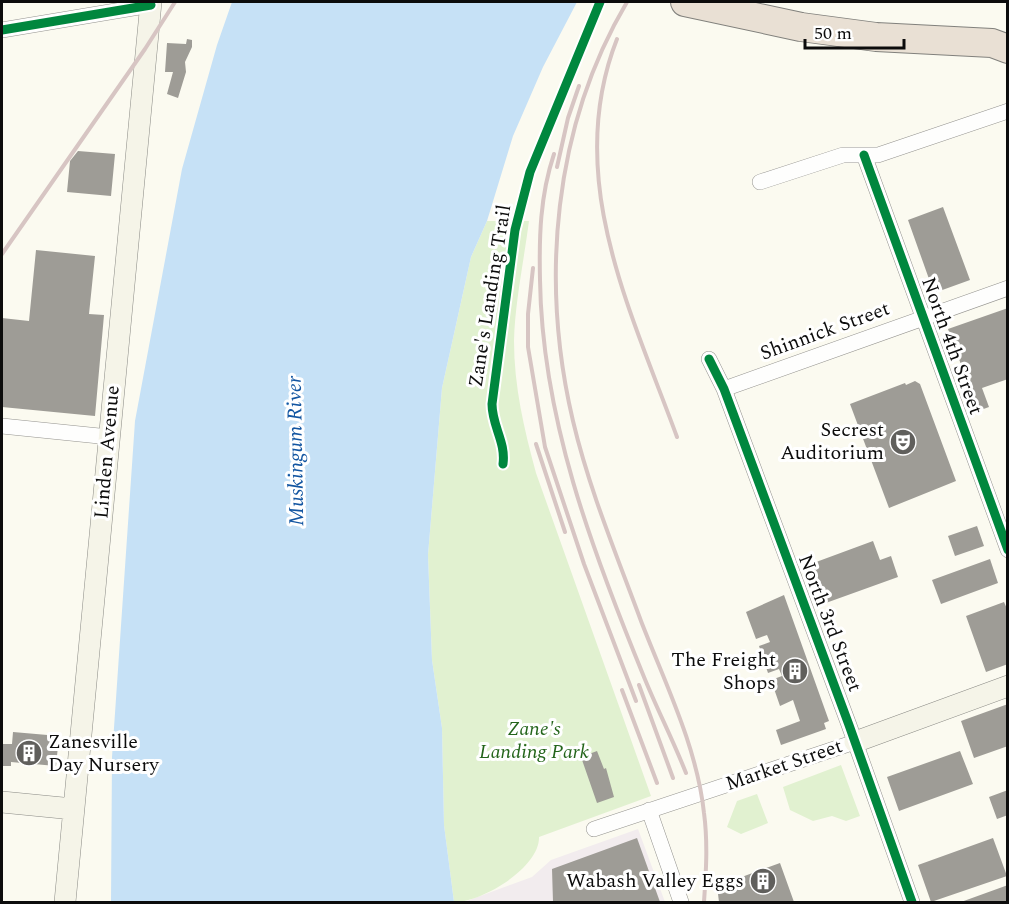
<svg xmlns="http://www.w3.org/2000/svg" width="1009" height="904" viewBox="0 0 1009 904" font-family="Spectral,serif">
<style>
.industrial{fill:#f2ecee}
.green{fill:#e1f1d0}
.water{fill:#c6e1f6}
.building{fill:#9e9c96}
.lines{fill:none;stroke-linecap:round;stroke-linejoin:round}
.street-casing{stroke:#94938f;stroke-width:16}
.secondary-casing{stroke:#8a8a85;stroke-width:22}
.highway-casing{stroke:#81807c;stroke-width:30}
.street{stroke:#fefefd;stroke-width:15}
.secondary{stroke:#f5f4e8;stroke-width:21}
.highway{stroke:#e9e0d4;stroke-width:28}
.rail{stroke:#d7c5c3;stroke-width:4}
.cycleway-casing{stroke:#fff;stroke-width:13}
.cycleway{stroke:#00873e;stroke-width:9}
.labels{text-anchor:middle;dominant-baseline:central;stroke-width:6;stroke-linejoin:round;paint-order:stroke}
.street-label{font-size:20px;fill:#0c0c0c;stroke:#fff}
.poi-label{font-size:20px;fill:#0c0c0c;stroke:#fff;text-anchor:end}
.park-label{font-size:20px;font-style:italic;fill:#24651b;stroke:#fff}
.water-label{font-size:21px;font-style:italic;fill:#1255a1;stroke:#fff}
</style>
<rect width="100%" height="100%" fill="#fbfaf0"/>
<path class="industrial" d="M638 829 665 902H464L532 877 551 860Z"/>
<path class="green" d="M487 221H529C524 260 515 302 514 341 514 386 524 429 536 473L651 796 539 837C540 867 483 902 454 902L444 825 442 728 432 660 428 555 442 388 471 257Z
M841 765 860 816 846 821 832 816 813 821 790 810 783 787Z
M757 794 768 823 741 834 727 827 737 801Z"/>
<path class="water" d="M232 2H577L543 67 513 136 487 221 471 257 442 388 428 555 432 660 442 728 444 825 454 902H111L112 757 135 421 182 169 217 45Z"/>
<path class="building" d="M187 39 192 40V47L185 62 186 72 178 98 167 94 173 72H165L167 43 186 44Z
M78 151 115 154 111 196 67 192 70 161Z
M943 207 970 280 934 293 908 220Z
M36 250 95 256 89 314 104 315 95 416 2 407V318L29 321Z
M1008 308V379L982 388 989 407 978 411 948 329Z
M915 381 920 384 956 481 889 508 850 404 905 383 906 385Z
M977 526 984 546 955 556 948 536Z
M873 541 880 560 891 556 898 577 823 604 808 565Z
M990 559 998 583 941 604 932 580Z
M784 595 829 721 824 723 826 729 781 745 776 730 800 721 793 700 780 706 771 680 782 676 779 669 768 673 759 646 770 642 767 635 756 639 746 612Z
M1004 602 1008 611V664L986 672 966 616Z
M1008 704V746L974 758 961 721Z
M13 732 59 736 56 766 11 762V766H2V744H12Z
M597 751 604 769 606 768 614 797 597 803 581 757Z
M960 751 973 784 899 811 887 777Z
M1008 790V815L997 819 989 797Z
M637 838 660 902H553L552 869Z
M993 838 1007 876 931 902 918 865Z
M780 863 794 902H719L718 894 741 885 739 878Z
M1008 885V902H961Z"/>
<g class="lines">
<defs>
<path id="street" d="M2 30 151 5
M864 155 1008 550
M760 182 843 155H878L1008 111
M709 359 724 389 849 725 912 902
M724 389 1008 288
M2 426 109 437
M649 810 681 902
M594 829 855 742"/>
<path id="secondary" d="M855 742 1008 686
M2 802 73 809
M65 902 151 2"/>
<path id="highway" d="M685 2 801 27 876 37 992 43 1008 49"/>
</defs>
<use href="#street" class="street-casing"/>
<use href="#secondary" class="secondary-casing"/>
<use href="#highway" class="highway-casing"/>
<use href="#street" class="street"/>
<use href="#secondary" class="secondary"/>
<use href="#highway" class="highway"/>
<path class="rail" d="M627 2C553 127 540 281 573 421 589 489 617 556 641 621 665 683 697 747 704 813 708 843 706 873 704 902
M617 39C563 176 630 309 677 437
M554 154C540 196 539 237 540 280 542 418 592 550 644 677 657 709 673 740 686 773
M557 167 568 118 579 86
M2 254 145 49 175 2
M533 268 528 314V347L545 447 584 564 636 701
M536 444 565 532
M639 685 673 778
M622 690 657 783"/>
<defs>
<path id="cycleway" d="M2 30 151 5
M864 155 1008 550
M709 359 724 389 849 725 912 902
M503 464C506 442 492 426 492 404L515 230 530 172 600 2"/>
</defs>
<use href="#cycleway" class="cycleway-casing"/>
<use href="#cycleway" class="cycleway"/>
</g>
<defs>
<symbol id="theatre-disc" viewBox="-11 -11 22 22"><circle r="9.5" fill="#605f5c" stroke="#fff"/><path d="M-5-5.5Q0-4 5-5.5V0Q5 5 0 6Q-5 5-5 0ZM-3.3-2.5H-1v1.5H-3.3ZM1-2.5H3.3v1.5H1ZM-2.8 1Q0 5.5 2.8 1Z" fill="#fff"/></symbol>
<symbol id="building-disc" viewBox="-11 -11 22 22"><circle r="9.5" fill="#605f5c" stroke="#fff"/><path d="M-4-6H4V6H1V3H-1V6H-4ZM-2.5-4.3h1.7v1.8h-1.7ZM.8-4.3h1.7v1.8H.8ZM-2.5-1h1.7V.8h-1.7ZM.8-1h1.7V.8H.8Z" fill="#fff"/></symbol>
</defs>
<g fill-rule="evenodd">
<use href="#theatre-disc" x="888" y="427" width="30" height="30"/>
<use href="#building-disc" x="780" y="656" width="30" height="30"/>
<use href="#building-disc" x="14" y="738" width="30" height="30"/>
<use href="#building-disc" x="748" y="866" width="30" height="30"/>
</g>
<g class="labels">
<g class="street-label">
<text transform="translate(490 296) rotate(-81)">Zane's Landing Trail</text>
<text transform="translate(825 331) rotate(-20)">Shinnick Street</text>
<text transform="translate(952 346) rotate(70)">North 4th Street</text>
<text transform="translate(107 452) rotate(-85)">Linden Avenue</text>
<text transform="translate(830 623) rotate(69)">North 3rd Street</text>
<text transform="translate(784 765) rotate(-19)">Market Street</text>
</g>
<g class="poi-label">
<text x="884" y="430">Secrest<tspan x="884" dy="23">Auditorium</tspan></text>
<text x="776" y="660">The Freight<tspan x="776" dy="23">Shops</tspan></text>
<text x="48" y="742" text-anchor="start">Zanesville<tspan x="48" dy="23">Day Nursery</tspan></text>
<text x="744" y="881">Wabash Valley Eggs</text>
</g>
<g class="park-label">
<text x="534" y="729">Zane's<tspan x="534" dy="23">Landing Park</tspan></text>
</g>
<g class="water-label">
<text transform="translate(296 451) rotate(-91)">Muskingum River</text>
</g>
</g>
<rect width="1009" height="904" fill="none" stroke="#0c0c0c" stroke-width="6"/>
<path d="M805 39v9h99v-9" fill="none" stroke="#0c0c0c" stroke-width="3"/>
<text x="814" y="39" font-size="18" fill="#0c0c0c" stroke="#ffffff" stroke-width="4.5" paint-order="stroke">50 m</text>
</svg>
